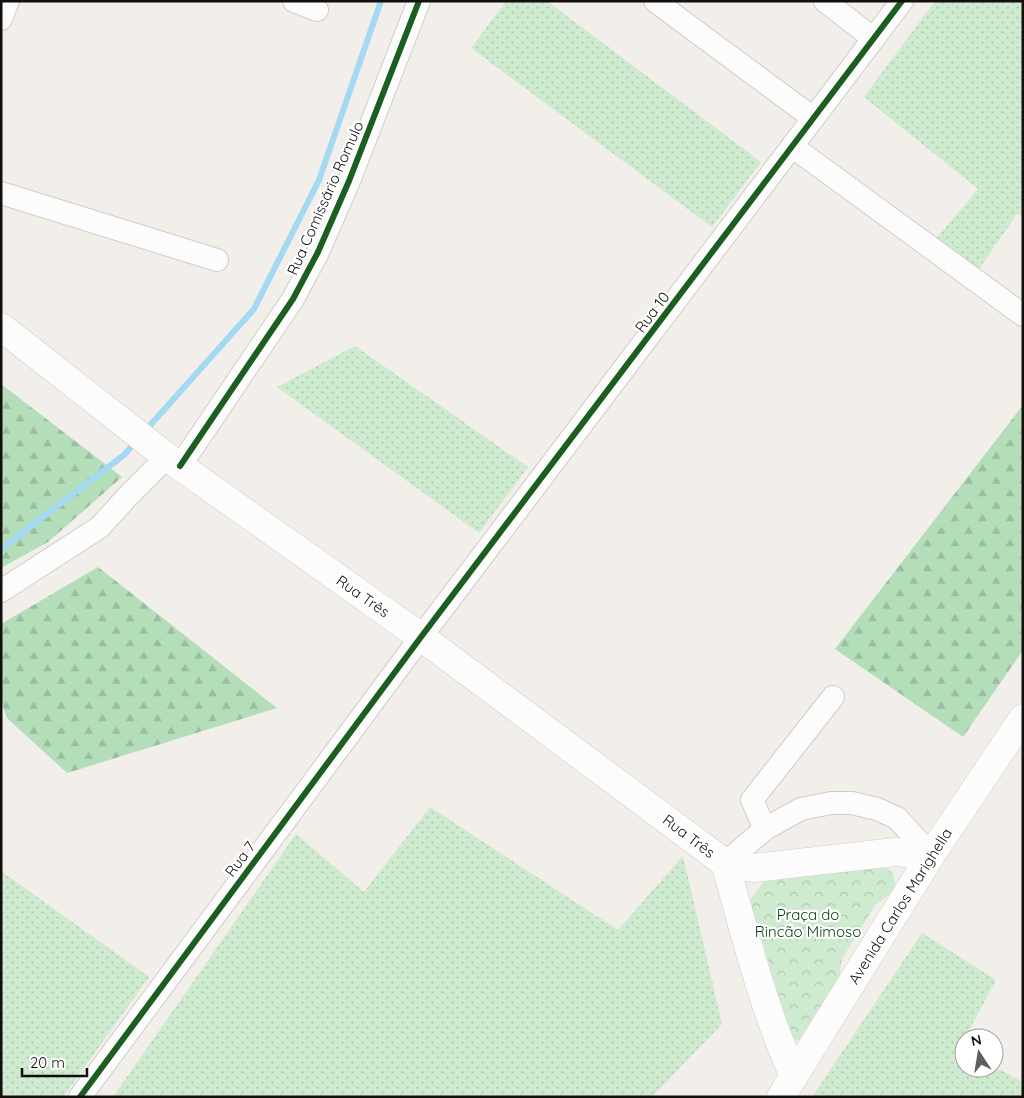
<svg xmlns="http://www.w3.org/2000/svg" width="1024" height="1098" viewBox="0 0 1024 1098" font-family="Quicksand,sans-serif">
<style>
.grass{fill:url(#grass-dots)}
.forest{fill:url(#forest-firs)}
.park{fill:url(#park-crowns)}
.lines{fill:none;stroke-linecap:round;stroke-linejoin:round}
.stream{stroke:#a3d9f3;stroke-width:6}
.street-casing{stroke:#d0ccc9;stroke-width:24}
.secondary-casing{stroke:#d0ccc9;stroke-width:29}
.primary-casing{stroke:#d0ccc9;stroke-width:29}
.street{stroke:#fdfcfc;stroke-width:22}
.secondary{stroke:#fdfcfc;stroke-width:28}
.primary{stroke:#fdfcfc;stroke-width:28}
.cycleway-casing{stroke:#fff;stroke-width:9}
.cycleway{stroke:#1b5e20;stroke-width:6}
.labels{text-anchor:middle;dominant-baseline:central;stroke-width:4.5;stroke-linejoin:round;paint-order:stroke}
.street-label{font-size:15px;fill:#120f0d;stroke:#fff}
.park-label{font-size:15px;fill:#04421a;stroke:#fff}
</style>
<defs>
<pattern id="grass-dots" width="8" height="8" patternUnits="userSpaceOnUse" patternTransform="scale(1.25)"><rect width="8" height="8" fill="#ceebcf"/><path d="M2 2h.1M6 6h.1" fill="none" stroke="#b0c8b1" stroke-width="1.8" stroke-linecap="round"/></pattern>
<pattern id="forest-firs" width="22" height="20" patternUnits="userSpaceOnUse" patternTransform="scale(1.25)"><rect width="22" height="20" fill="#b4deb9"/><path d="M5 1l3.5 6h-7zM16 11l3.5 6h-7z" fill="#9abd9e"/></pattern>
<pattern id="park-crowns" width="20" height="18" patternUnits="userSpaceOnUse" patternTransform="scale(1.25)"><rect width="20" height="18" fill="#ceebcf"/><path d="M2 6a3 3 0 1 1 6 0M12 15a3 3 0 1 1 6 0" fill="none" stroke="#b0c8b1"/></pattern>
</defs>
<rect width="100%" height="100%" fill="#f2eeea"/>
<path class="grass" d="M506 1H547L761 162 712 227 471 48Z
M935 1H1023V217L1017 214 979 269 936 239 978 189 864 97Z
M355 346 528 467 479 533 277 387Z
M430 807 618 930 683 856 722 1024 652 1097H113L296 834 364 892Z
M1 871 149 977 63 1097H1Z
M922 933 996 980 960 1047 964 1050V1068H994V1066L1023 1082V1097H812Z"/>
<path class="forest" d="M1 384 122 477 48 542 1 568Z
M1023 405V650L963 737 835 649Z
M98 567 277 708 67 773 7 718 1 700V624Z"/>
<path class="park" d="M875 864C893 869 895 872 895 891L875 905 842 959 838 985 802 1043 791 1037 750 900 765 880Z"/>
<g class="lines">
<path class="stream" d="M145 431 254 309 319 180 381 1
M1 549 124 455 137 440"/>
<defs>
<path id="street" d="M294 1 317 10
M655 1 813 118
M825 1 874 39
M1 19 8 1
M793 147 1023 315
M1 193 217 260
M180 466 293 299 318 252 349 181 419 1
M1 591 100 527 127 497 167 457
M765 829 752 800 833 697
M725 863 765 829 801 809 831 803H852L877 809 897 818 931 855
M80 1097 421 637 902 1"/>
<path id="secondary" d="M1 327 167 457 421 637 725 863 754 868 895 852 931 855
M725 863C745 934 763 1008 794 1076"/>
<path id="primary" d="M781 1097 931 855 1023 718"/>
</defs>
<use href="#street" class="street-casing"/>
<use href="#secondary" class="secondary-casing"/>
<use href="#primary" class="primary-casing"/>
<use href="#street" class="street"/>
<use href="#secondary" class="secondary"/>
<use href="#primary" class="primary"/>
<defs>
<path id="cycleway" d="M180 466 293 299 318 252 349 181 419 1
M80 1097 421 637 902 1"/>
</defs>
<use href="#cycleway" class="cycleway-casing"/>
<use href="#cycleway" class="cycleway"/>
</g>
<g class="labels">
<g class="street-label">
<text transform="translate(325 198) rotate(-66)">Rua Comissário Romulo</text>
<text transform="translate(652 312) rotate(-53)">Rua 10</text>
<text transform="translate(363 596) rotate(35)">Rua Três</text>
<text transform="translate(689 836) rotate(37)">Rua Três</text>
<text transform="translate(240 859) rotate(-53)">Rua 7</text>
<text transform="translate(900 906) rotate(-58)">Avenida Carlos Marighella</text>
</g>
<g class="park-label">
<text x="808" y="914">Praça do<tspan x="808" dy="17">Rincão Mimoso</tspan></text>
</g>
</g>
<rect width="1024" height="1098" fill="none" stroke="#120f0d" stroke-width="5"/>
<g transform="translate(979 1053) rotate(348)"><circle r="24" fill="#ffffff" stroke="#a09f9e"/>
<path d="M0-4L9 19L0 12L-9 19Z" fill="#605d5a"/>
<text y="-8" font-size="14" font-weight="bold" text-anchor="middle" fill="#120f0d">N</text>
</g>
<path d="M22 1068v8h65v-8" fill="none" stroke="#120f0d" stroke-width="2.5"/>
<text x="30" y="1068" font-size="15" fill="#120f0d" stroke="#ffffff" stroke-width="4" paint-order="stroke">20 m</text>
</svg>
